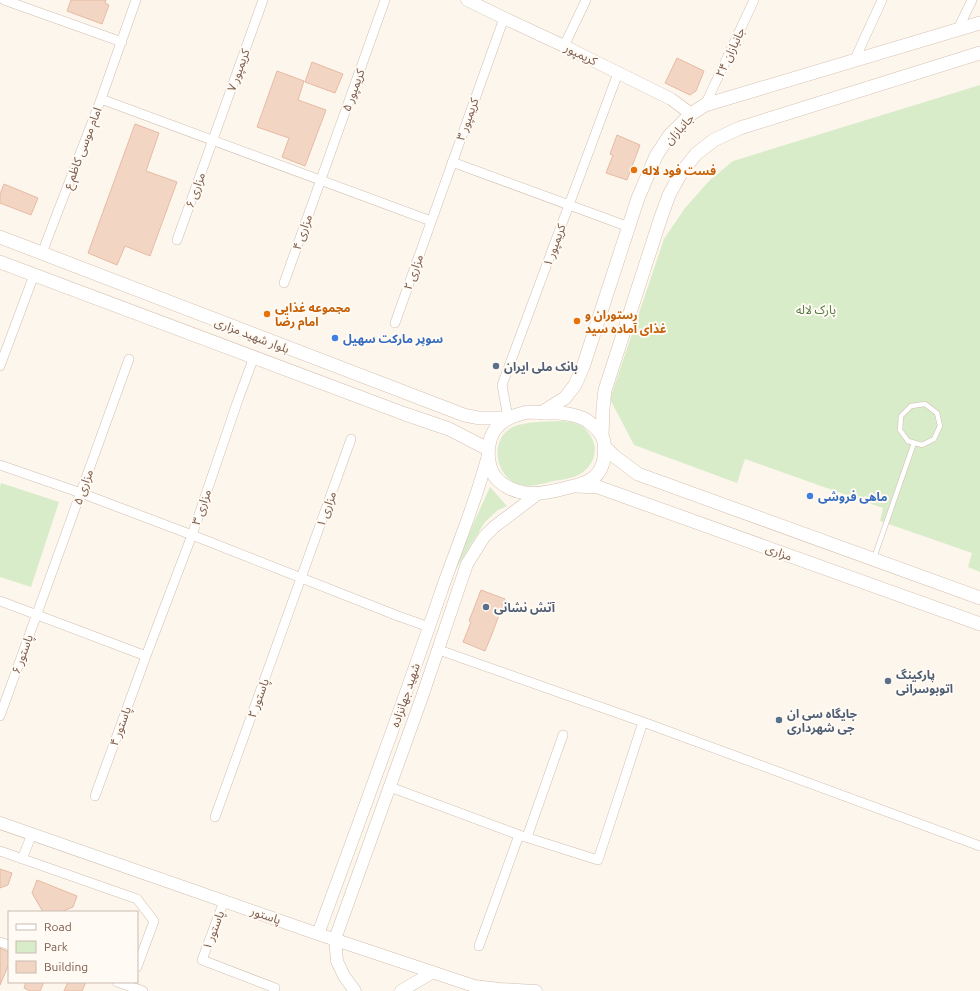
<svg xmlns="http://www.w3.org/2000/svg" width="980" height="991" viewBox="0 0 980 991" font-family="Ubuntu,'Noto Sans Arabic',sans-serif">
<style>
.green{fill:#d8ecc9}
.building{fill:#f3d5c3;stroke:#e6bba3}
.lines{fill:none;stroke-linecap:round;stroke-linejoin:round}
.service-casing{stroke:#d1beb0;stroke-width:5.5}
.minor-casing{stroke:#d1beb0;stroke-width:10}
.tertiary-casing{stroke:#d1beb0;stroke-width:13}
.secondary-casing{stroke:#d6c0b0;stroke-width:14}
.service{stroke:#fff;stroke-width:4.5}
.minor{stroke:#fff;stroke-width:9}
.tertiary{stroke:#fff;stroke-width:12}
.secondary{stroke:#fff;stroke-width:13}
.food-dot{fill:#e8710a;stroke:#fffaf3;stroke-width:1.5}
.shop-dot{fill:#3f7fe0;stroke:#fffaf3;stroke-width:1.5}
.service-dot{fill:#5c6f8a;stroke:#fffaf3;stroke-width:1.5}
.labels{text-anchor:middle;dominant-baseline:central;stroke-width:4;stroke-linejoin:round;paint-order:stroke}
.street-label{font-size:12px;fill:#7a5c4d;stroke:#fffaf3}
.food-label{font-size:12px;font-weight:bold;fill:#c56008;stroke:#fffaf3;text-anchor:start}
.park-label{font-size:12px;fill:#537a41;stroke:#fffaf3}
.shop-label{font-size:12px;font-weight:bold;fill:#366cbe;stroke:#fffaf3;text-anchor:start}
.service-label{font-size:12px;font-weight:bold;fill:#4e5e75;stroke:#fffaf3;text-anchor:start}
</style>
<rect width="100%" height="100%" fill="#fdf6ec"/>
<path class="green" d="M980 85V572L968 567 972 553 880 521 883 508 745 459 737 483 634 445 610 399 664 239 685 208 710 180 733 161Z
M537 422C550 422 565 419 577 424 585 427 590 433 593 441 599 456 589 472 574 477 568 479 560 480 553 481 545 483 535 486 526 486 500 485 487 447 508 430 516 424 527 423 537 422Z
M1 483 59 502 31 587 0 577V487Z
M490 487 507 506 498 510 485 522 454 572 463 547Z"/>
<path class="building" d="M71 0H106L105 3 109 5 102 24 67 11Z
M677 58 704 71 696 91 690 95 665 83Z
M312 62 343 74 335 93 305 82Z
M277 71 304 81 298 100 326 110 305 166 282 157 289 138 257 127Z
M135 124 159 133 146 171 177 182 150 256 125 246 117 265 88 253Z
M617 135 640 145 627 180 606 173 613 155 610 154Z
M4 184 38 198 31 215 0 203V194Z
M481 590 505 599 492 634 485 651 463 642 471 622 469 621Z
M0 869 12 873 8 885 0 888Z
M37 880 77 896 73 907 61 912H43L32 893Z
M0 948 9 952V964L0 985Z
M26 982H44L40 991H30L24 988Z
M68 982H86L82 991H64Z"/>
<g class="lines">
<defs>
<path id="service" d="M925 404 937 413 940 426 934 439 922 445 908 441 900 430 901 416 911 406Z
M874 558 914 443"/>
<path id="minor" d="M4 0 122 42
M958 29 972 0
M564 46 586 0
M854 61 882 0
M101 99 431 221
M705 105 754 0
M452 162 629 227
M177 240 263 0
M42 253 101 99 136 0
M284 283 385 0
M395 323 504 18
M0 366 34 275
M508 418 502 385 618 73
M0 465 81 493 192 535 398 616 429 627
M0 601 146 656
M439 650 643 722 980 846
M0 716 129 359
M390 787 519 835 598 860 643 722
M95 796 146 656 192 535 238 400 254 357
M215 817 351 439
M527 837 563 735
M0 851 137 899 154 921 137 967
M22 859 32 834
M224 901 202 960 275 988 274 991
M0 942 9 945
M479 946 519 835
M117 982 143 991"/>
<path id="tertiary" d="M467 0 504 18 564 46 671 99 691 114
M0 823 318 934 474 986 500 989 536 991
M318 934C360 820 402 707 441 592 457 546 476 502 488 455
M355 991 344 976 337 961 335 939 422 697 467 564 484 537 494 527 539 493
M401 991 433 972"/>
<path id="secondary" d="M0 237 451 410 464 415 479 418H508
M0 262 405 414 449 429 488 449
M527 412C545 413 565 411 582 418 588 420 598 429 602 436 606 443 605 461 601 468 596 479 584 484 574 486 558 490 541 495 526 493 515 492 503 486 496 478 485 464 486 440 497 427 505 418 516 415 527 412Z
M541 413 565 398 575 385 583 367 638 198 656 156 669 136 691 114 705 105 980 23
M602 436 603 408 605 390 661 217 669 195 681 173 696 154 714 140 740 128 980 53
M604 446 614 456 638 474 980 598
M576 486 598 487 980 624"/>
</defs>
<use href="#service" class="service-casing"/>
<use href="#minor" class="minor-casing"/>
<use href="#tertiary" class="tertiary-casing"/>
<use href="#secondary" class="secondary-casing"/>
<use href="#service" class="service"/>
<use href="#minor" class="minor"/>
<use href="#tertiary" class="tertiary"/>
<use href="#secondary" class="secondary"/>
</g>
<g class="food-dot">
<circle cx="634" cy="170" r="4"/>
<circle cx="267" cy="314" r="4"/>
<circle cx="577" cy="321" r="4"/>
</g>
<g class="shop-dot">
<circle cx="335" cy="338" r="4"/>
<circle cx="810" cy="496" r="4"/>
</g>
<g class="service-dot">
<circle cx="496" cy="366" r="4"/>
<circle cx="486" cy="607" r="4"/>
<circle cx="888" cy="681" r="4"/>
<circle cx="779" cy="720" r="4"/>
</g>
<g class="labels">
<g class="street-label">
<text transform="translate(730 52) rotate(-65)">جانبازان ۲۴</text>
<text transform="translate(581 54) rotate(26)">کریمپور</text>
<text transform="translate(238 70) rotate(-70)">کریمپور ۷</text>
<text transform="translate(353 90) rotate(-70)">کریمپور ۵</text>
<text transform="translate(467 119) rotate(-70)">کریمپور ۳</text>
<text transform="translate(679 129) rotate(-47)">جانبازان</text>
<text transform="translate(82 148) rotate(-69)">امام موسی کاظم ع</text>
<text transform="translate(195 190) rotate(-70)">مزاری ۶</text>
<text transform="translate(302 232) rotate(-70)">مزاری ۴</text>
<text transform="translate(554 245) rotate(-70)">کریمپور ۱</text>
<text transform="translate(413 272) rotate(-70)">مزاری ۲</text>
<text transform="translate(252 335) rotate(21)">بلوار شهید مزاری</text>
<text transform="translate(83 487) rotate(-70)">مزاری ۵</text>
<text transform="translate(201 507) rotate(-71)">مزاری ۳</text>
<text transform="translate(326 509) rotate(-70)">مزاری ۱</text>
<text transform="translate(779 552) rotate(20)">مزاری</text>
<text transform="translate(22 654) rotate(-70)">پاستور ۶</text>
<text transform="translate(405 695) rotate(-71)">شهید جهانزاده</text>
<text transform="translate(258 698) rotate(-70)">پاستور ۲</text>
<text transform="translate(120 726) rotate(-70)">پاستور ۴</text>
<text transform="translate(266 915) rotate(19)">پاستور</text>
<text transform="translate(213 930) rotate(-69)">پاستور ۱</text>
</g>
<g class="food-label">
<text x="642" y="170">فست فود لاله</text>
<text x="275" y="307">مجموعه غذایی<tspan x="275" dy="14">امام رضا</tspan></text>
<text x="585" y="314">رستوران و<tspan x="585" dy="14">غذای آماده سید</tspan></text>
</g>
<g class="park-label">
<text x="816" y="309">پارک لاله</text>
</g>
<g class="shop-label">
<text x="343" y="338">سوپر مارکت سهیل</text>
<text x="818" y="496">ماهی فروشی</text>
</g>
<g class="service-label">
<text x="504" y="366">بانک ملی ایران</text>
<text x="494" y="607">آتش نشانی</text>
<text x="896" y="674">پارکینگ<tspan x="896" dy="14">اتوبوسرانی</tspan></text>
<text x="787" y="713">جایگاه سی ان<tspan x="787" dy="14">جی شهرداری</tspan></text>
</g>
</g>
<rect x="8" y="911" width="130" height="72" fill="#fffaf3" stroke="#cabbb1"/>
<rect x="16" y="924" width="20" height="6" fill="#ffffff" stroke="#cabbb1"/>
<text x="44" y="931" font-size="12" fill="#7a5c4d">Road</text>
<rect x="16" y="941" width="20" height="12" fill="#d8ecc9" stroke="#cabbb1"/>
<text x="44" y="951" font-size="12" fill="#7a5c4d">Park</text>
<rect x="16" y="961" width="20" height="12" fill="#f3d5c3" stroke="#cabbb1"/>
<text x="44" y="971" font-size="12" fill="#7a5c4d">Building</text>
</svg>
